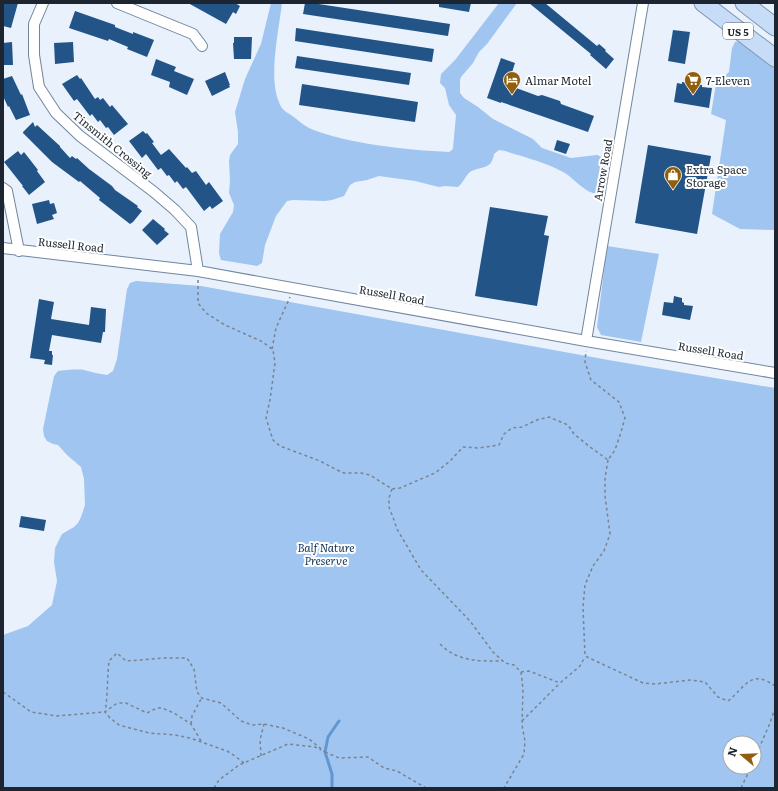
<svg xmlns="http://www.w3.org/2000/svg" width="778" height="791" viewBox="0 0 778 791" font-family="Literata,serif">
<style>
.green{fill:#a0c5f0;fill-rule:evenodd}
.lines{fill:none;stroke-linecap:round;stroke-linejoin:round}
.stream{stroke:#6396cf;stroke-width:3}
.building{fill:#225488}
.minor-casing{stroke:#71869e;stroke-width:12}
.trunk-casing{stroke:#8197b0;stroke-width:19}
.path{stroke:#7a838e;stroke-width:1.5;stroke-dasharray:3 3;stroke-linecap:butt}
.minor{stroke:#fff;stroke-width:10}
.trunk{stroke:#c6dcf7;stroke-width:17}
.labels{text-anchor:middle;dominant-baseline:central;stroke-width:4;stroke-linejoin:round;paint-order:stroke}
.shield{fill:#fff;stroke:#61676e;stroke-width:1}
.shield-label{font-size:10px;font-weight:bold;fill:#1d2630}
.poi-label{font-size:11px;fill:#1d2630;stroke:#fff;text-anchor:start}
.street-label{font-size:11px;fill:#1d2630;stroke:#fff}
.park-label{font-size:11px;font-style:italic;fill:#0f3459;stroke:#fff}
</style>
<rect width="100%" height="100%" fill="#e8f1fc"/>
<path class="green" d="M271 3H282C279 30 268 77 279 102 281 109 286 112 291 115 297 119 303 125 309 128 346 144 408 150 449 152L452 150 453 148 456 115 449 105 445 88 440 83 441 74 455 60 499 3H517L487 44 479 52 473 63 461 77 460 80V93L464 98 478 107 493 119 533 139 542 148 571 158 597 155 606 159 601 189C599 191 596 194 593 193 584 191 573 178 565 173 548 163 524 157 505 151L499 150 494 154C491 171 482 165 470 172 466 175 463 183 458 187L445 186 439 187 415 181 379 176 367 180 355 182 350 185 344 196 332 200 325 201 293 200 287 201 276 216 265 245 262 263 257 266 221 260 219 253 220 234 233 212 234 205 229 193 230 181 229 161 230 155 238 144V132L235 112 245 79 261 44Z
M739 41 775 68V230L740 229 712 214 726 120 711 114 716 84 729 72 732 48 735 42Z
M607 246 659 254 641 342 601 335 597 327Z
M136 281 201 286 614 361 775 388V788H3V635L28 626 52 605 57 581 54 562 55 548 62 534 74 527 78 523 81 517 85 505 84 479 81 467 67 455 58 445 53 444 47 441 44 436 43 429 54 376 58 371C64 370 79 369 84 370 92 372 99 374 107 375L113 371 117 359 127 289 130 283ZM730 743H754V767H730Z"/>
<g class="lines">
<path class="stream" d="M332 788V774L325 752 328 737 339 721"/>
</g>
<path class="building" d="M3 3H18L11 28 3 26Z
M188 3H235L240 6 236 14 233 12 226 24Z
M305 3H312L450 24 448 36 303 14Z
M439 3H471L469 12 439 7Z
M529 3H545L597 46 599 44 606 50 605 51 614 59 606 69 590 55 591 54Z
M75 11 115 25V27L133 34V32L154 40 147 57 127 49 128 47 109 39 108 41 69 28Z
M296 28 434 49 432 62 295 41Z
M673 30 690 32 685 64 668 61Z
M234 37H252L251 59H234L233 43H234Z
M12 42 13 65H3V43Z
M73 42 74 62 55 64 54 43Z
M297 56 411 73 409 85 295 68Z
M501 58 515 63 508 85 538 96 542 95 560 101 561 104 594 116 588 132 501 102V103L487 98Z
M156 59 176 67 174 71 194 79 187 95 169 87 170 82 151 75Z
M225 72 230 85H229L230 87 212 96 205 81Z
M77 75 80 79 81 78 95 99 98 97 100 100 103 98 110 107 112 105 128 124 114 135 108 127 106 128 100 120 98 122 92 114 90 116 77 99 74 101 62 84Z
M12 76 21 95 22 94 30 115 16 120 9 106 8 107 3 96V79Z
M682 82 702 85V87L712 88 709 108 674 102 677 83 682 84Z
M302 84 418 102 415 122 299 105Z
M33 122 35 127 37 125 60 146V147L70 158 72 156 76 159 77 158 89 169 112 186 115 190 138 206 137 207 142 211 133 222 130 224 99 200 100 198 80 181 79 182 52 162 23 133V132Z
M143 131 146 134 147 133 154 142 152 143 161 155 169 149 186 168 187 167 192 173 196 171 206 185 209 182 223 201 212 209 210 206 204 211 186 187 183 189 177 181 175 183 169 175 167 176 161 168 158 170 146 154 142 158 129 141Z
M557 140 570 144 566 154 554 150Z
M648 145 711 156 697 234 635 223Z
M18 151 21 155 24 152 38 170 37 171 45 182 29 195 22 186H23L4 162Z
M49 200 50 204 54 203 57 213 52 215 54 219 37 224 32 204Z
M490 207 548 216 544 235 549 236 537 306 475 296Z
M153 219 165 229 164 230 169 234 157 245 142 230Z
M674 296 682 298V302L684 303V305L693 306 690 320 662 315 664 302 673 303Z
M39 299 54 302 51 319 89 325 91 307 106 309 105 332H103L101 343 52 335 49 351H52V355H53L52 365 44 364 45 360 30 358Z
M21 516 46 520 44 531 19 527Z"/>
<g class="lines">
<defs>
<path id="minor" d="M43 3 34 24V55L39 87 56 113 80 136 154 192 175 210 191 227 198 271
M117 3 193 34 202 46
M3 188 7 191 19 251
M3 248 198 271 586 341 775 373
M586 341 643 3"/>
<path id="trunk" d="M703 3 775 58
M744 3 775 27"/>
</defs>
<use href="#minor" class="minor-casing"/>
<use href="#trunk" class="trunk-casing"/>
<path class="path" d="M198 280V303L206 313 225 325 263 342 273 350 275 363 270 400 266 418 273 440 280 446 320 461 337 470 344 473H361L370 475 392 489 400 488 435 473 450 461 463 447 479 448 499 445 504 434 512 428 522 427 537 420 549 417 568 425 574 434 590 447 608 460 615 450 621 432 625 418 619 402 591 380 585 362 586 351
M272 349 276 328 290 297
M608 460 605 478V496L610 534 604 551 593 566 585 585 583 607 585 656 643 683 655 684 691 680 705 682 718 697 728 701C745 688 750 668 775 686
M392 489 389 498V507L394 520 397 529 421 570 470 621 493 652 505 663 514 665 521 672 523 689 522 725 525 741 524 754 504 788
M440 644C458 662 479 661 503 661
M521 672 529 671 560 683 580 666 585 657
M3 692 31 712 57 716 105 712 116 704 120 703H126L147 713 157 708H162L174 713 191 724 201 741
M522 721 560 683
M191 724 192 716 201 699
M325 752 339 758 368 757 384 768 397 771 426 788
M261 756 260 740 264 724
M754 760 770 723 775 708
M244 763 235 756 227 751 190 738 175 735 149 733 119 725 110 718 105 712C108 695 107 678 109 661L117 653 126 661 164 658H187L194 669 197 692 202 698 221 703 241 721 252 725 264 724 283 728 309 739 325 752
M214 788 219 780 239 765 288 744 315 747 321 750
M741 788 751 767"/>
<use href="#minor" class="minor"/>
<use href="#trunk" class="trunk"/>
</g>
<defs>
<symbol id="hotel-pin" viewBox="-11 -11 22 30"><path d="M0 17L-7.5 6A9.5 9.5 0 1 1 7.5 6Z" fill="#905e0d" stroke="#fff"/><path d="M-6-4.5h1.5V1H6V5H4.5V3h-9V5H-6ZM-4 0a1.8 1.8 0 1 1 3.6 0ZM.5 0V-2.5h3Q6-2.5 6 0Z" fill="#fff"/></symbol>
<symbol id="supermarket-pin" viewBox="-11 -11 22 30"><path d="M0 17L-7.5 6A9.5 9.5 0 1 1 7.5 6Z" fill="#905e0d" stroke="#fff"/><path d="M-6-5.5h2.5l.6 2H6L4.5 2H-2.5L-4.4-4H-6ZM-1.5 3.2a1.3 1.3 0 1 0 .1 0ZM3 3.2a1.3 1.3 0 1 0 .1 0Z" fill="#fff"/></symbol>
<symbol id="shop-pin" viewBox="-11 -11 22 30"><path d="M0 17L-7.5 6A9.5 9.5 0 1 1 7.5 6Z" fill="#905e0d" stroke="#fff"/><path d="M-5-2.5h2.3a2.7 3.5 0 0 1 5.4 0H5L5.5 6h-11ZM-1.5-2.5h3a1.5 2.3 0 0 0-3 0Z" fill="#fff"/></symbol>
</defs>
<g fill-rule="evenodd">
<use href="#hotel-pin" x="502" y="70" width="20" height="27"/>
<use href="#supermarket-pin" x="683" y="70" width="20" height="27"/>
<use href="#shop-pin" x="663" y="165" width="20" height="27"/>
</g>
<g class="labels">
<rect class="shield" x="723" y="23" width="30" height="16" rx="3"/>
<g class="shield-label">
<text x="738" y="31">US 5</text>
</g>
<g class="poi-label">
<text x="525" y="80">Almar Motel</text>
<text x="706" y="80">7-Eleven</text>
<text x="686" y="169">Extra Space<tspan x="686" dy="13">Storage</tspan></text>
</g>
<g class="street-label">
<text transform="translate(113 144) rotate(39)">Tinsmith Crossing</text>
<text transform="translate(602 170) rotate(-80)">Arrow Road</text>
<text transform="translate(71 244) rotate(6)">Russell Road</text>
<text transform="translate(392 294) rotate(10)">Russell Road</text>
<text transform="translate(711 350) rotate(9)">Russell Road</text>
</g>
<g class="park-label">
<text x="326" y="547">Balf Nature<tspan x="326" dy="13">Preserve</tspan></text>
</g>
</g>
<rect width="778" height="791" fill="none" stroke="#1d2630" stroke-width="8"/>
<g transform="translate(742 755) rotate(289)"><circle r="19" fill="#ffffff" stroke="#a5a8ac"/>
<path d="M0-3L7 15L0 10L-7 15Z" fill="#905e0d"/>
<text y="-6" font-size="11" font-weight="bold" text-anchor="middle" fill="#1d2630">N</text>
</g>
</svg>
